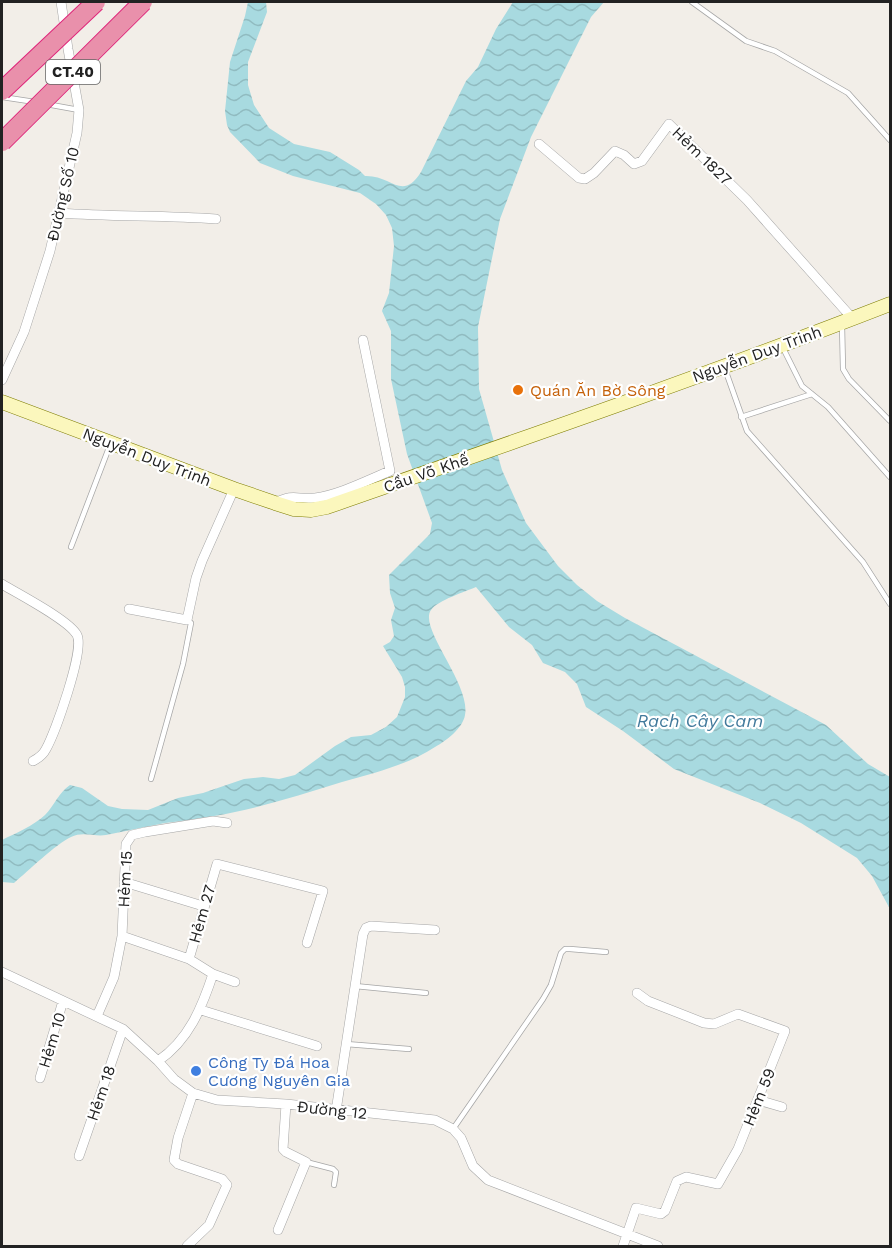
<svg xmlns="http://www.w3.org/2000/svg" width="892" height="1248" viewBox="0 0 892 1248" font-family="'Work Sans',sans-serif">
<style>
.water{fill:url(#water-waves)}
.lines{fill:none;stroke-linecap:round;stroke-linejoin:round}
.service-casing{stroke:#a6a6a6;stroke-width:6}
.minor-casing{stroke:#a6a6a6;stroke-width:10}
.secondary-casing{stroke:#7e7d03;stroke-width:15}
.service{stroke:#fff;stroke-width:4.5}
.minor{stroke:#fff;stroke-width:9}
.secondary{stroke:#fbf7bd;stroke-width:14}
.motorway-bridge-casing{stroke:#df267b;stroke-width:20;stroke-linecap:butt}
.motorway-bridge{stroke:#e990ab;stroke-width:18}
.food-dot{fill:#e8710a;stroke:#fff;stroke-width:2}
.shop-dot{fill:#3f7fe0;stroke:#fff;stroke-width:2}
.labels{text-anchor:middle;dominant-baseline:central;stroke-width:4.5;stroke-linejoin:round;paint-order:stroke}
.shield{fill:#fff;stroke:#646464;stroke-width:1.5}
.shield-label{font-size:15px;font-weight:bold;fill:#222}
.street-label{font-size:16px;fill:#222;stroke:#fff}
.food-label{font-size:16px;fill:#c56008;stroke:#fff;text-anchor:start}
.shop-label{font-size:16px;fill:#366cbe;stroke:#fff;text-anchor:start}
.water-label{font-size:18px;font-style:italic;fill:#427a9c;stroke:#fff}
</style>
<defs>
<pattern id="water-waves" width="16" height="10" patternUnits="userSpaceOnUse" patternTransform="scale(1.5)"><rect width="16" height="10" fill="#a8dae0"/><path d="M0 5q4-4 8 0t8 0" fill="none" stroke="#90bbc0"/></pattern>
</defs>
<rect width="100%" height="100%" fill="#f2eee8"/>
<path class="water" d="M248 2H266L267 12 248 62V85L254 105 269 128 294 144 330 152 359 170 365 176C392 175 402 202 421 172L466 81 478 67 496 29 513 2H604L591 17 531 137 500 219 478 327 479 389 502 470 526 523 558 566 577 585 597 601 625 618 826 725 868 764 890 777V909L872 876 857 858 801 823 760 803 674 769 623 731 586 707 577 684 565 672 543 663 532 645 509 627 476 587C465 592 438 600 431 610 418 628 471 684 465 715 463 728 446 741 435 747 407 765 374 773 342 782 300 795 257 809 214 816 198 819 181 821 165 823 145 827 126 831 106 835 94 837 83 831 71 837 56 844 28 871 14 883L2 882V840C16 833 33 826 45 815 54 806 59 792 70 785L82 788 108 806 122 809 148 810 178 798 203 793 244 779 263 777 279 779 295 775 335 746 351 737 371 735 386 727 397 717 405 697V687L402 677 383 646 390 642 394 636 391 620 395 608 390 593 389 575 430 534 432 523 407 454 391 379V331L382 311 389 293 394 246 392 228 386 215 376 204 360 193 293 176 260 163 230 132 227 125 225 111 230 62 245 16Z"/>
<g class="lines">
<defs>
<path id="service" d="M692 2 746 41 775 51 848 93 890 140
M2 97 35 102
M46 104 79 110
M842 325 843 369 849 379 890 421
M783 348 802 386 828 407 890 477
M725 369 747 431 863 562 890 604
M741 417 812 394
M71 547 110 445
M151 779 183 664 191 623 187 620
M355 986 426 993
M346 1044 409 1049
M453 1129 543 999 551 985 561 953 565 949H570L606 952
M306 1162 333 1169 336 1172 334 1185"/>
<path id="minor" d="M539 144 579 178 585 179 594 173 615 151 624 155 634 164 642 161 669 124 747 200 852 318
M60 213C112 217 164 215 216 219
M2 380 24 332 50 251 77 133 79 110 68 49 61 2
M275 503C295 493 296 500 315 498 339 495 368 480 390 471L363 340
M2 584C18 594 69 620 77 635 85 650 55 733 46 749 43 755 39 758 33 761
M129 609 187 620 196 578 202 561 234 489
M124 882 203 906
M122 936 189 959
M2 972 123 1029 158 1061 174 1079 193 1093 217 1100 286 1104 435 1120 453 1129 461 1138 473 1166 488 1180 658 1246
M213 974 235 982
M201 1010 317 1046
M97 1016 114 977 122 936 126 844 132 835 145 832 213 821 227 823
M158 1061C189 1040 202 1007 213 974L189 959 217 864 323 891 307 943
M40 1078 63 1001
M758 1100 782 1107
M336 1111 363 934 366 928 371 926 435 930
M79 1156 123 1029
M278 1230 306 1162 286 1152 283 1149 286 1104
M187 1246 209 1225 227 1185 222 1179 178 1164 174 1160 178 1138 193 1093
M623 1246 636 1208 661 1214 665 1211 677 1181 686 1177 718 1184 738 1149 785 1031 738 1014 714 1024 704 1023 648 1001 637 993"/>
<path id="secondary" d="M2 402 234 489 275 503 294 509 311 510 327 507C516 441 705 376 890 304"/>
</defs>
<use href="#service" class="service-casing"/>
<use href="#minor" class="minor-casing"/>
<use href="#secondary" class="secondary-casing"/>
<use href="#service" class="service"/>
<use href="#minor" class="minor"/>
<use href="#secondary" class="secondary"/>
<defs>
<path id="motorway-bridge" d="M2 91 96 2
M2 142 143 2"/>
</defs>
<use href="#motorway-bridge" class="motorway-bridge-casing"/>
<use href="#motorway-bridge" class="motorway-bridge"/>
</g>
<circle class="food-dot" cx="518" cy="390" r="6"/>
<circle class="shop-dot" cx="196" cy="1071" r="6"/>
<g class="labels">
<rect class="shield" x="46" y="60" width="54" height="24" rx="4.5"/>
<g class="shield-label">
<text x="73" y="72">CT.40</text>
</g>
<g class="street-label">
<text transform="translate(702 156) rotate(44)">Hẻm 1827</text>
<text transform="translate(63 194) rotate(-77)">Đường Số 10</text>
<text transform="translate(757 354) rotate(-20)">Nguyễn Duy Trinh</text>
<text transform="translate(147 457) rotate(21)">Nguyễn Duy Trinh</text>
<text transform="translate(426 473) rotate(-19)">Cầu Võ Khế</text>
<text transform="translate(125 879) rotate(-87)">Hẻm 15</text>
<text transform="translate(202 914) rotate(-74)">Hẻm 27</text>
<text transform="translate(52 1040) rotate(-73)">Hẻm 10</text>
<text transform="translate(101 1093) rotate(-71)">Hẻm 18</text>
<text transform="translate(759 1097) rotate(-68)">Hẻm 59</text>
<text transform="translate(332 1110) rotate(6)">Đường 12</text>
</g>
<g class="food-label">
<text x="530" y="390">Quán Ăn Bờ Sông</text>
</g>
<g class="shop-label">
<text x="208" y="1062">Công Ty Đá Hoa<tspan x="208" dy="18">Cương Nguyên Gia</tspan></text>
</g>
<g class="water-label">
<text x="700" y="720">Rạch Cây Cam</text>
</g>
</g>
<rect width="892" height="1248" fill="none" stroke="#222222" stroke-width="6"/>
</svg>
